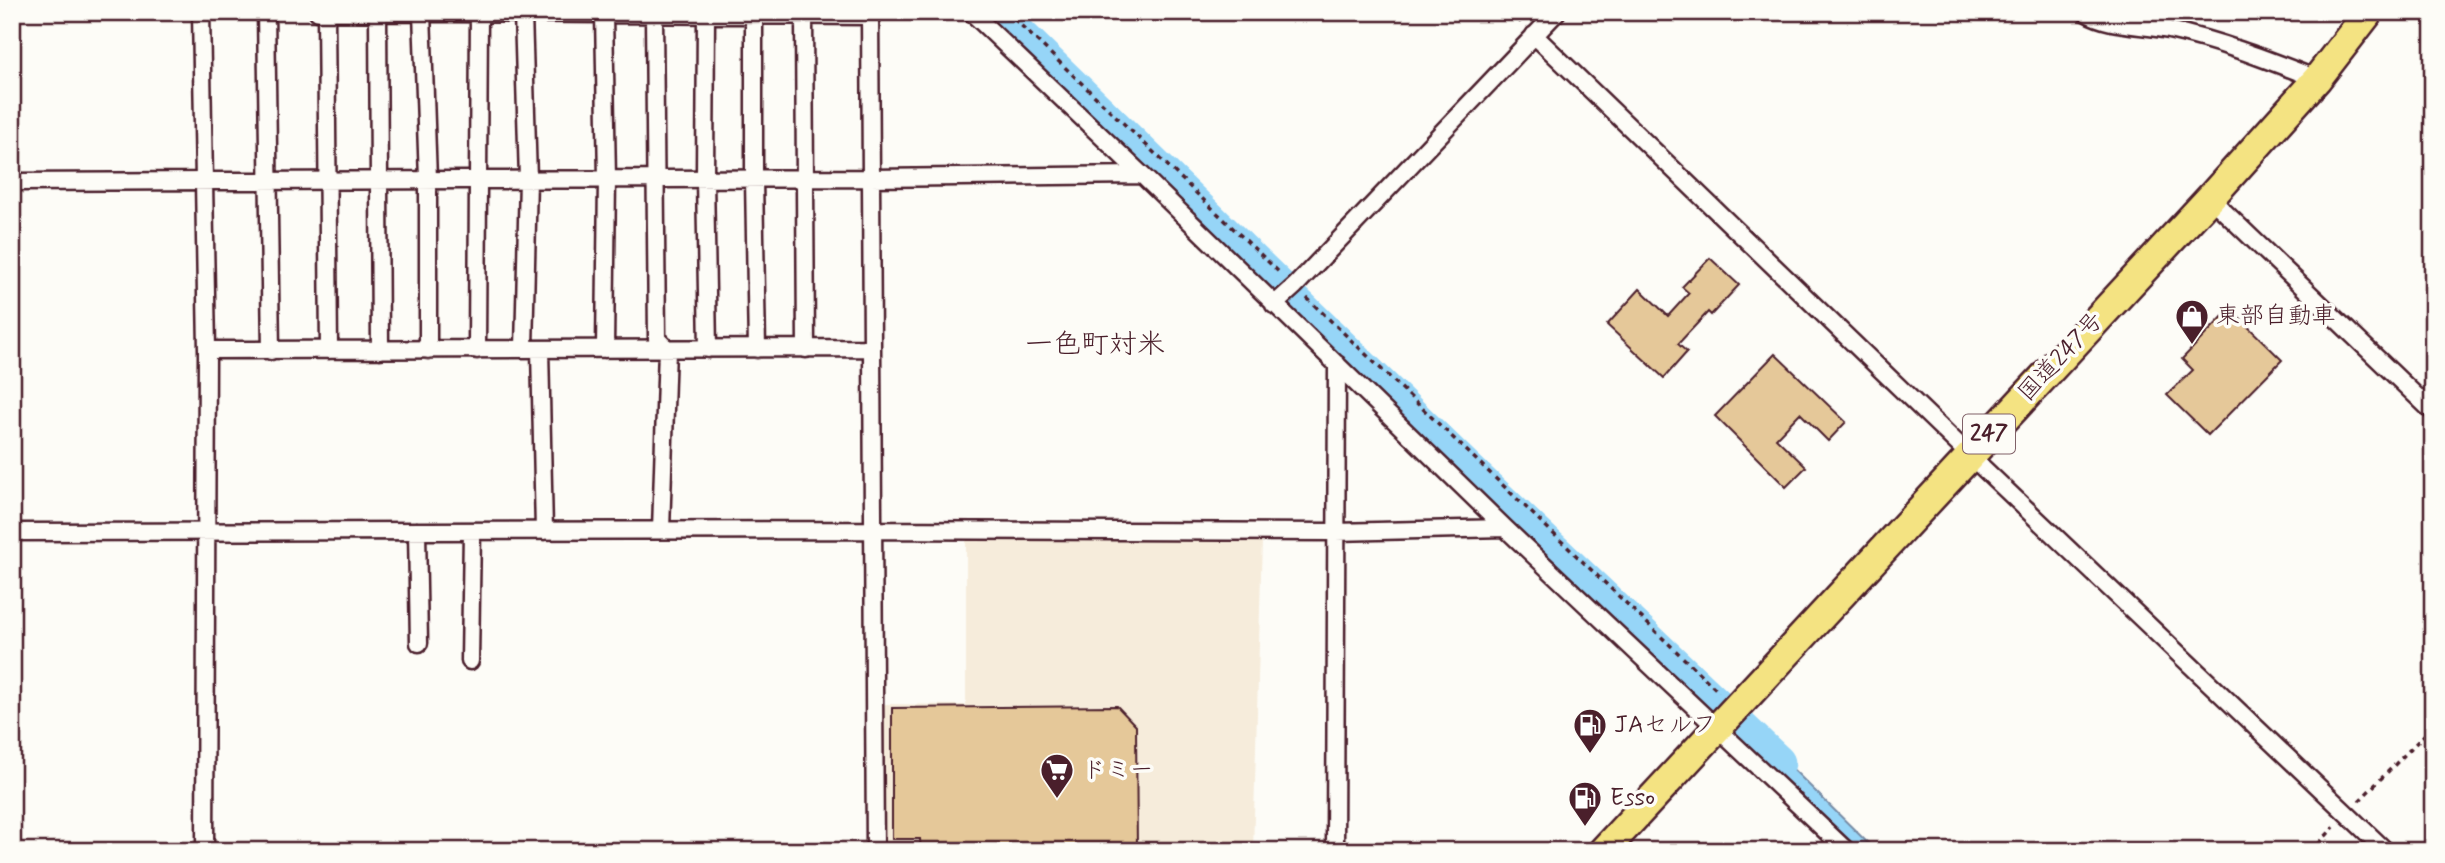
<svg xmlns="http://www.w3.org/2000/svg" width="2445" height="863" viewBox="0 0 2445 863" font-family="Mynerve,'Klee One',sans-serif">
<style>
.built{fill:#f6ecdb}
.water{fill:#96d5f7;stroke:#788ca5;stroke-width:2}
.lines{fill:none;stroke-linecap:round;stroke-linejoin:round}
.river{stroke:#96d5f7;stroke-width:37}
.building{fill:#e5c899;stroke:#4a1f2b;stroke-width:2}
.street-casing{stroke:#4a1f2b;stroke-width:21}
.highway-casing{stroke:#4a1f2b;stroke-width:33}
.path{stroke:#4a1f2b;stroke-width:3.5;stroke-dasharray:5 5;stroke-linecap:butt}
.street{stroke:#fdfcf7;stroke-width:16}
.highway{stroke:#f4e382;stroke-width:28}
.labels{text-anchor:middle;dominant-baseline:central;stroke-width:7;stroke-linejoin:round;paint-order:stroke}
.shield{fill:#fdfcf7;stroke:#806168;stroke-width:2}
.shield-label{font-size:23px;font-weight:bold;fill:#4a1f2b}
.poi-label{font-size:24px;fill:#4a1f2b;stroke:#fdfcf7;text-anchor:start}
.street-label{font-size:24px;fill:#4a1f2b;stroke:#fdfcf7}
.quarter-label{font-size:28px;fill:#4a1f2b;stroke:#fdfcf7}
</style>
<rect width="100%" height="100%" fill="#fdfcf7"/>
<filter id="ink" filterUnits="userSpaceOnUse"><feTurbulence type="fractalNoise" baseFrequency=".0143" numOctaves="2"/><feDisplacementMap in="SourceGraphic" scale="14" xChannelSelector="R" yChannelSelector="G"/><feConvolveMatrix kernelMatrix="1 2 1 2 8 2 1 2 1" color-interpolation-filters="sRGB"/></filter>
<g filter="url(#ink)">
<path class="built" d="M966 536 1262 540 1253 851H880L881 704 966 705Z"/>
<path class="water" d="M1745 722 1876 851H1858L1736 733Z"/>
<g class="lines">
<path class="river" d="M995 12 1465 468 1777 763"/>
</g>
<path class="building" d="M1710 258 1739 285 1711 315 1708 312 1678 344 1687 352 1664 378 1607 325 1640 289 1668 316 1689 293 1682 287Z
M2230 309 2282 360 2208 435 2167 395 2193 370 2182 359Z
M1775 354 1846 422 1828 441 1800 413 1776 438 1806 467 1786 487 1715 416Z
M1117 706 1136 726 1137 851H921L920 839H892V708Z"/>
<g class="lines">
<defs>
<path id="street" d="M201 12 207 350 205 851
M266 12 271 351
M318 12 870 16
M326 12 329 350
M870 12 875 851
M971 12 1142 175 1505 528 1847 851
M2085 12C2110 27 2141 24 2169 30 2220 41 2268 60 2317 79
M378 13 380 350
M422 13 428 179V350
M523 14 528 179 524 349
M604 14 607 179 605 349
M654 15 657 339 667 349 661 530
M706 15 705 178 708 349
M754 15V179L757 349
M804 16 806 349
M1534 35 1960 446 2386 851
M12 182 870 178 1142 175
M2210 198 2433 412
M1274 305 1295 286 1557 12
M540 349 544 531
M207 350 871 348
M477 350 479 14
M417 531 419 643
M12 532 872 530 1335 532 1505 528
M470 661 472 531
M1335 851 1337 364"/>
<path id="highway" d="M1603 851 2210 198 2317 79 2369 12"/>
</defs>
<use href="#street" class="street-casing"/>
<use href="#highway" class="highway-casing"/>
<path class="path" d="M1007 12 1281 274
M1510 12 1523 24
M1307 298 1719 692
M2359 801 2433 726
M2312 851 2334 827"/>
<use href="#street" class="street"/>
<use href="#highway" class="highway"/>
</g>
</g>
<defs>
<symbol id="shop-pin" viewBox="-11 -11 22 30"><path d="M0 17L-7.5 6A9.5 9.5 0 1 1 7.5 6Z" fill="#4a1f2b" stroke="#fdfcf7"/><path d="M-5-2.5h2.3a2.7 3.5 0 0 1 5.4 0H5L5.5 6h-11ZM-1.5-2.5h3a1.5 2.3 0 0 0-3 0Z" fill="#fff"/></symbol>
<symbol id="fuel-pin" viewBox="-11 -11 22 30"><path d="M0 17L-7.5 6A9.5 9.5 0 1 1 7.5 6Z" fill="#4a1f2b" stroke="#fdfcf7"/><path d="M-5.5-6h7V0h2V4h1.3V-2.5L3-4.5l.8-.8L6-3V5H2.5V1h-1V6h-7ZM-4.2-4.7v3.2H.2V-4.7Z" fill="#fff"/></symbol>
<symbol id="supermarket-pin" viewBox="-11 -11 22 30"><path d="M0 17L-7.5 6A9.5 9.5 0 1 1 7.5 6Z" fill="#4a1f2b" stroke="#fdfcf7"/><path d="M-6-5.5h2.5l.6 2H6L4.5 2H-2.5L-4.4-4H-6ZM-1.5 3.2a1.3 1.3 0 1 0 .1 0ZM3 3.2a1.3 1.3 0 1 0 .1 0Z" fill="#fff"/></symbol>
</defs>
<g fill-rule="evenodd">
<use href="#shop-pin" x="2173" y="297" width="38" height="52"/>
<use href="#fuel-pin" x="1571" y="706" width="38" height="52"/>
<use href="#supermarket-pin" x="1038" y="751" width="38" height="52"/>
<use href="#fuel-pin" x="1566" y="779" width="38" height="52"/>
</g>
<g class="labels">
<rect class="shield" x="1963" y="414.5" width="52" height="39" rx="5"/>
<g class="shield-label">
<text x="1989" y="434">247</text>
</g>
<g class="poi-label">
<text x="2216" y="316">東部自動車</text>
<text x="1614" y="725">JAセルフ</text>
<text x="1082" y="770">ドミー</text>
<text x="1610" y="798">Esso</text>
</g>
<g class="street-label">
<text transform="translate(2061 357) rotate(-47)">国道247号</text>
</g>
<g class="quarter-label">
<text x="1095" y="345">一色町対米</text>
</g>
</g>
<rect width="2445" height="863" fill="none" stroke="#fdfcf7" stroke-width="42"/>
<rect x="21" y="21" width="2403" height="821" fill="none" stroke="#4a1f2b" stroke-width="2.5" filter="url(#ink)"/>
</svg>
